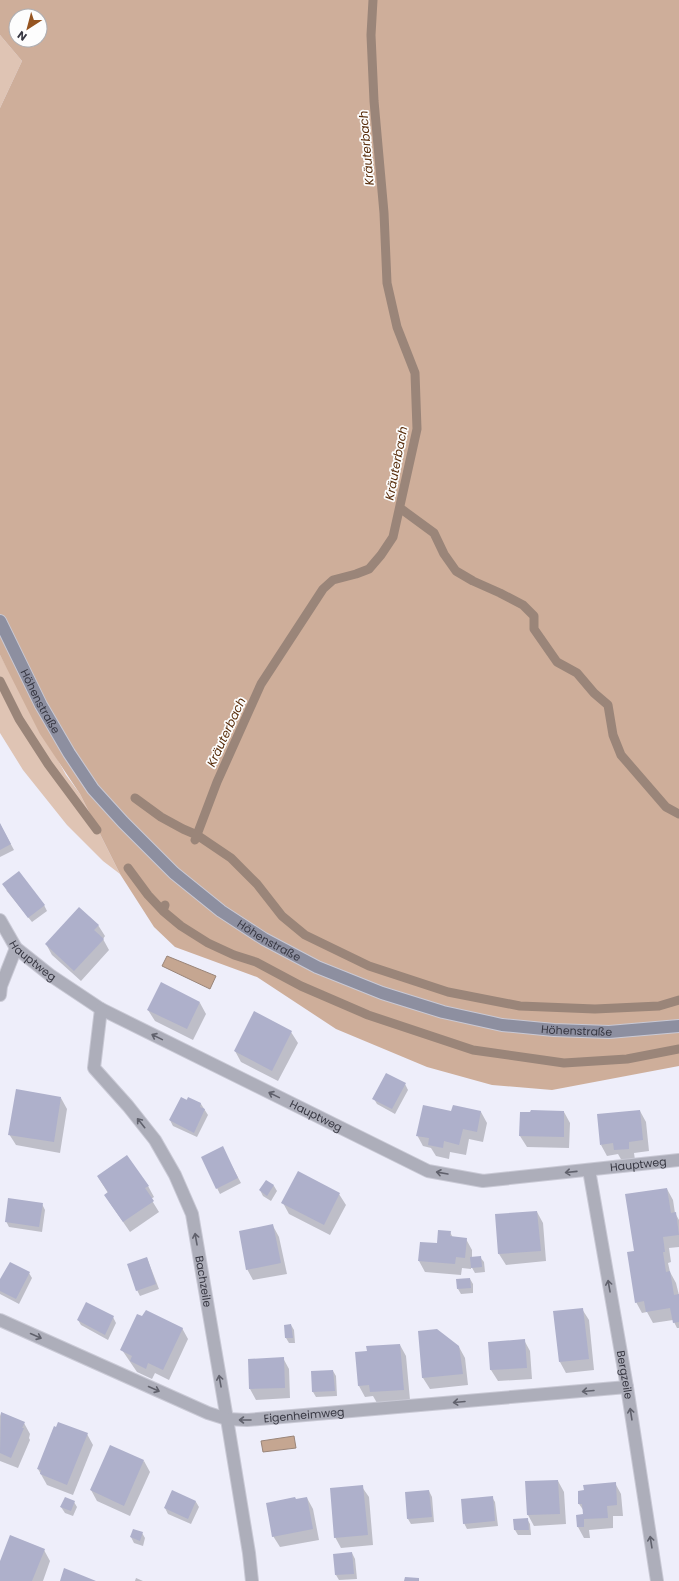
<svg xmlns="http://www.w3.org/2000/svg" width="679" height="1581" viewBox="0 0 679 1581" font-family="Poppins,sans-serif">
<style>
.green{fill:#dfc4b4}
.forest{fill:#ceae9a;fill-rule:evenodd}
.water{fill:#c5a691;stroke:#9a8579}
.shadow{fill:#0003}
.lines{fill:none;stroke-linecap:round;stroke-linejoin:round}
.stream{stroke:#9a8579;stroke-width:9}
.building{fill:#aeb0cb}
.street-casing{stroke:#c9c9d5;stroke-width:14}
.secondary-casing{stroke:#c9c9d5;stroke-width:14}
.street{stroke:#adaeba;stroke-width:12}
.secondary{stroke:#8d8fa0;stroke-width:12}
.oneway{stroke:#60616c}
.labels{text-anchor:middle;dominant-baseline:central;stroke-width:3.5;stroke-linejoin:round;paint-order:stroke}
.street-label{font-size:11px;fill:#373742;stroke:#fdfdfd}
.water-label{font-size:12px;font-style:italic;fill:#582d0b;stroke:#fdfdfd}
</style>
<rect width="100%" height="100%" fill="#eeeefa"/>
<path class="green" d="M0 35 22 61 0 108Z
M0 655 66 775 80 794 120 874 103 861 67 825 23 770 0 733Z"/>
<path class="forest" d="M0 0H679V1066L552 1090 492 1085 427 1067 336 1029 257 977 175 947 154 927 120 874 80 794 40 734 0 655V108L22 61 0 35ZM16 16H40V40H16Z"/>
<path class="water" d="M167 956 216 976 210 989 162 966Z
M294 1436 296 1448 263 1452 261 1441Z"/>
<path class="shadow" d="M0 824 14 850 0 857Z
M6 890 44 905 47 911 32 922Z
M98 925 105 936 103 939 109 950 81 981 52 955 46 944Z
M200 1003 206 1014 193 1040 155 1021 148 1010Z
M291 1032 298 1043 278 1081 241 1062 235 1051Z
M405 1084 408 1090 395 1114 377 1104 374 1099Z
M61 1098 67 1109 60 1153 16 1145 9 1134Z
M188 1098 201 1104 208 1115 197 1137 173 1126 170 1120Z
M640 1111 646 1122 649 1151 634 1153 635 1160 622 1161 618 1154 607 1156 601 1145Z
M452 1112H481L487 1123 483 1142 469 1139 466 1155 450 1152 449 1159 436 1156 431 1148 423 1146 417 1135Z
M564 1112 570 1123 569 1148 527 1147 520 1136Z
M225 1153 241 1183 220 1194 217 1188Z
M98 1177 148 1186 154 1197 151 1199 159 1212 130 1232 112 1206 105 1195 108 1193Z
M266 1181 274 1186 277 1191 271 1201 263 1196 260 1190Z
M667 1189 673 1200 675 1213 679 1220V1247L669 1248 671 1262 668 1263 670 1272 676 1283 679 1295V1328H677L673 1320 653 1323 647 1312 642 1313 636 1302 635 1252Z
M339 1194 346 1205 330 1235 289 1214 283 1203Z
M42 1204 45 1210 42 1232 9 1227 6 1221Z
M537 1212 543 1223 546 1261 506 1265 499 1254Z
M273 1226 279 1237 287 1274 253 1280 247 1269Z
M450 1232 453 1238 466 1239 472 1250V1258L480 1257 484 1262 485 1272 475 1273 471 1266V1269L462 1268 461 1275 425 1272 419 1261Z
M147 1258 159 1289 140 1296 137 1290Z
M29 1273 32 1278 19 1304 0 1294V1281Z
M470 1279 473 1284V1293L461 1294 458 1289Z
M582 1309 589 1320 594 1370 566 1373 560 1362Z
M113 1317 116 1323 108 1340 81 1325 78 1320Z
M291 1325 294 1330 295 1343H289L286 1338Z
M182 1328 188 1339 169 1380 155 1373 152 1379 137 1372 122 1350Z
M419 1332 459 1347 465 1358 468 1385 430 1389 423 1378Z
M524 1340 530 1351 532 1379 498 1381 491 1370 489 1343Z
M400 1345 406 1356 410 1400 377 1403 373 1396 365 1397 359 1386 368 1352Z
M283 1358 289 1369 290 1398 256 1400 250 1389Z
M333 1371 336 1376 337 1396 316 1397 313 1392 312 1372Z
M1 1413 24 1423 30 1434 29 1438 30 1440 18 1468 0 1461V1416Z
M87 1434 93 1445 73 1495 47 1485 38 1469Z
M144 1461 150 1472 130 1516 97 1501 91 1490Z
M558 1481 564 1492 566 1524 534 1526 528 1515 526 1482Z
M615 1483 621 1494 623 1516H613V1528L589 1530 590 1538H584L578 1527 577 1516 584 1515V1511L579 1504Z
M362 1487 369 1497 373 1545 341 1548 335 1537Z
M429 1491 432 1497 434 1522 411 1524 408 1519Z
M172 1492 196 1502 199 1507 191 1524 168 1514 165 1508Z
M492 1497 495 1502 498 1526 467 1529 464 1523Z
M307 1498 313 1509 319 1540 280 1547 273 1536 296 1500Z
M74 1502 77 1507 73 1516 65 1513 61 1507Z
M527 1519 530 1524 531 1535H518L515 1530 514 1520Z
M142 1533 145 1538 143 1546 134 1543 131 1537Z
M44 1550 50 1561 43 1581H0V1564Z
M352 1553 355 1559 357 1579 339 1580 336 1575Z
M136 1578 143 1581H135Z"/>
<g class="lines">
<path class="stream" d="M400 508 434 533 444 554 456 571 473 581 500 593 523 605 534 616V629L557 662 577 673 594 693 608 705 613 735 621 755 666 807 679 814
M0 681 19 719 48 764 97 830
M135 798 161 817 183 829 197 835 231 858 257 884 282 916 305 935 369 966 448 992 520 1006 595 1009 659 1006 679 1000
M195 840 217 782 261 684 323 589 333 580 356 574 369 569 381 555 393 537 417 429 415 373 397 327 387 283 384 213 374 101 371 35 373 0
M128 868 148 895 163 911
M165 905 163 911 181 926 208 943 234 955 256 962 301 986 368 1015 473 1050 564 1063 627 1059 679 1049"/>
</g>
<path class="building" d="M0 823 11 844 0 850Z
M19 871 45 905 28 918 2 884Z
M79 907 99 925 94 930 104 939 74 971 45 944Z
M161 982 200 1002 187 1029 147 1010Z
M254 1011 292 1031 272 1071 234 1051Z
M386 1073 406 1083 392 1109 372 1099Z
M16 1089 61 1097 54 1142 8 1135Z
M181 1097 187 1100 188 1097 201 1103 200 1107 205 1109 194 1133 169 1120Z
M423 1105 451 1111 453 1105 481 1111 477 1132 463 1129 459 1145 444 1141 443 1148 428 1145 429 1138 416 1136Z
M531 1110 564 1111V1137L519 1136 520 1112H530Z
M640 1110 643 1140 629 1142V1149L614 1150 613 1143 600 1145 597 1114Z
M223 1146 238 1178 216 1189 201 1157Z
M127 1155 149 1186 145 1188 154 1201 123 1222 104 1195 108 1192 97 1176Z
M298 1171 340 1193 324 1225 281 1203Z
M266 1180 274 1185 267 1196 259 1190Z
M667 1188 671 1213 676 1212 679 1235 663 1237 665 1252H663L666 1272 670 1271 674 1295 679 1294V1322L673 1323 670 1308 646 1312 644 1301 635 1303 627 1252 634 1251 625 1194Z
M8 1198 43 1203 39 1227 5 1222Z
M537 1211 541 1251 498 1254 495 1214Z
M273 1224 281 1263 246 1270 239 1231Z
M438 1230 451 1231 450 1236 467 1238 465 1258 456 1257 455 1264 418 1261 420 1242 437 1243Z
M481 1256 482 1267 471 1268 470 1257Z
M147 1257 156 1284 136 1291 127 1264Z
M10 1262 30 1272 16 1299 0 1291V1279Z
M470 1278 471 1288 457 1289 456 1279Z
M86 1302 114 1316 105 1335 77 1320Z
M583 1308 589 1359 559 1362 553 1311Z
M146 1310 183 1328 163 1370 148 1363 146 1369 130 1361 132 1356 120 1350 137 1314 142 1316Z
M291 1324 293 1338H285L284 1325Z
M437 1329 459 1346 463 1374 422 1378 418 1331Z
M525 1339 527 1368 490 1370 488 1342Z
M400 1344 404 1390 370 1392 369 1385 358 1386 355 1352 367 1351 366 1346Z
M284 1357 285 1388 249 1389 248 1359Z
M333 1370 335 1391 312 1392 311 1371Z
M1 1412 25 1422 22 1428H24L11 1458 0 1453Z
M58 1422 88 1433 67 1485 40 1474 41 1470 37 1469 54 1426 56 1427Z
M110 1445 144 1460 124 1506 90 1490Z
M558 1480 560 1514 527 1515 525 1481Z
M616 1482 617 1505 607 1506 608 1518 584 1519V1527H577L576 1515 583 1514 582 1504H578V1491L584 1490 583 1485Z
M363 1485 368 1535 334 1538 330 1488Z
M172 1490 196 1501 188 1519 164 1508Z
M429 1490 432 1517 407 1519 405 1492Z
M493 1496 495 1521 463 1524 461 1499Z
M65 1497 75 1501 71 1511 60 1507Z
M295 1497 296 1499 307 1497 313 1529 272 1537 266 1503Z
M528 1518 529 1530H514L513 1519Z
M133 1529 143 1532 140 1541 130 1537Z
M10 1535 45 1549 32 1581H0V1561Z
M352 1552 354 1574 335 1575 333 1554Z
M64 1568 96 1581H60Z
M405 1577 419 1578V1581H404Z"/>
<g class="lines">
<defs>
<g id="street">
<path id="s1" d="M0 920 16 948 50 975 101 1009 428 1171 483 1181 679 1160"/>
<path d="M0 995 1 986 16 948"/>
<path id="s2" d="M101 1009 94 1068 128 1106 155 1140 175 1175 192 1214 227 1419 249 1553 252 1581"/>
<path id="s3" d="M589 1170 627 1387 657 1581"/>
<path id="s4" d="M0 1320 208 1413 227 1419 247 1420 627 1387"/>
</g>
<g id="secondary">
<path id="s5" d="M0 621 41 705 69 753 93 789 123 822 174 873 221 911 264 939 317 967 382 993 443 1012 502 1025 554 1030 609 1032 679 1026"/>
</g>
</defs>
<use href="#street" class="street-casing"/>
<use href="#secondary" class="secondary-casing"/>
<use href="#street" class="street"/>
<use href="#secondary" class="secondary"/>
</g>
<defs><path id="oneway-shaft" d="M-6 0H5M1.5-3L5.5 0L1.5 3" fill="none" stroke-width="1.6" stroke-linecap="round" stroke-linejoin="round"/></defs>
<g class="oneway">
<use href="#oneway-shaft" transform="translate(157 1037) rotate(-154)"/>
<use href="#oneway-shaft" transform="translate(274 1095) rotate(-154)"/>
<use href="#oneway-shaft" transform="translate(141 1123) rotate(-129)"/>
<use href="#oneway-shaft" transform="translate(571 1172) rotate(174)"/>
<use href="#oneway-shaft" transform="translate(442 1173) rotate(-170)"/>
<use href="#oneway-shaft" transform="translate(196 1239) rotate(-100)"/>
<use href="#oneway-shaft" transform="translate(609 1286) rotate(-100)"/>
<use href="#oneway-shaft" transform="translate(36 1336) rotate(24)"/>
<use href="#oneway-shaft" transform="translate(220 1381) rotate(-100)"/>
<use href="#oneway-shaft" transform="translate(154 1389) rotate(24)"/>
<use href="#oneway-shaft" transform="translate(588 1391) rotate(175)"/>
<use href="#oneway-shaft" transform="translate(459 1402) rotate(175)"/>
<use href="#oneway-shaft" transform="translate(631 1414) rotate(-99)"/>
<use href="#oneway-shaft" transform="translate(245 1420) rotate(180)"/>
<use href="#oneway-shaft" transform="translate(651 1542) rotate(-99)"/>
</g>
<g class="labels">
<g class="street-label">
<text stroke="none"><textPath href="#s5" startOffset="90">Höhenstraße</textPath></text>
<text stroke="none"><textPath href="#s5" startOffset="426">Höhenstraße</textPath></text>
<text stroke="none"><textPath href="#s1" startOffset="53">Hauptweg</textPath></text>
<text stroke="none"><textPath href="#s5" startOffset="750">Höhenstraße</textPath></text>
<text stroke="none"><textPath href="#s1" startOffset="377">Hauptweg</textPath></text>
<text stroke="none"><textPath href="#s1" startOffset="714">Hauptweg</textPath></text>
<text stroke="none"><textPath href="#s2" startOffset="305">Bachzeile</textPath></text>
<text stroke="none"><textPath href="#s3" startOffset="208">Bergzeile</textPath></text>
<text stroke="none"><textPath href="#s4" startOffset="325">Eigenheimweg</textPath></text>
</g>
<g class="water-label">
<text transform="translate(366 148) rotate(-95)">Kräuterbach</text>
<text transform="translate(396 463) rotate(-79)">Kräuterbach</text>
<text transform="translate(226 732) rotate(-65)">Kräuterbach</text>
</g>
</g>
<g transform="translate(28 28) rotate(216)"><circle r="19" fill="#fdfdfd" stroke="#aeaeb2"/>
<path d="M0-3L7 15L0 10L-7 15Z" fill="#955420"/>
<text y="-6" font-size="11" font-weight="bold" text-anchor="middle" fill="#373742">N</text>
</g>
</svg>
